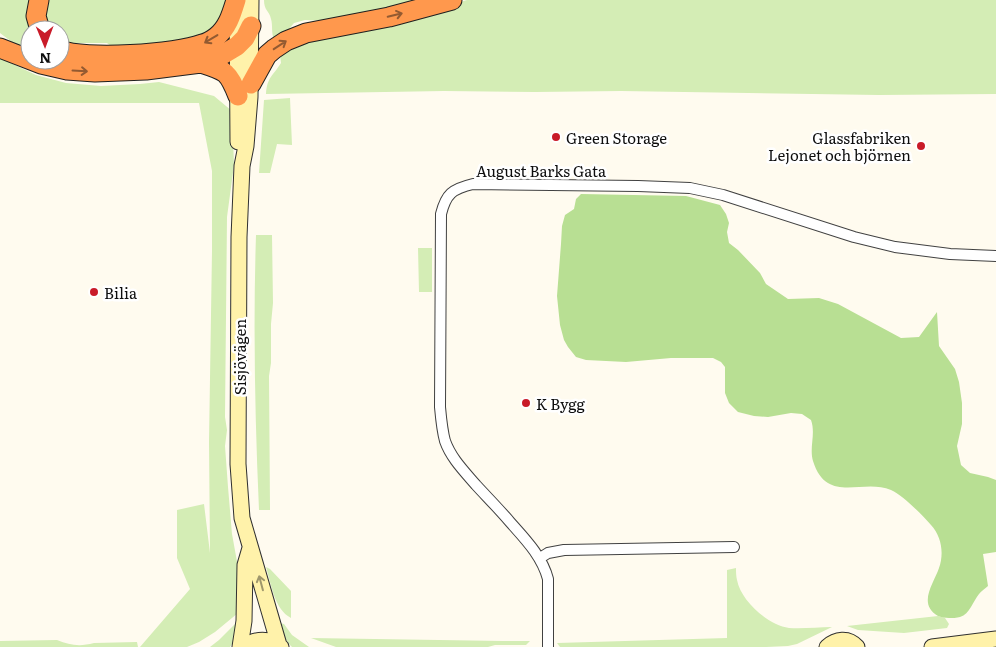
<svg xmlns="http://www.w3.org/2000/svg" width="996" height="647" viewBox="0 0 996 647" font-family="Literata,serif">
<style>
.green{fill:#d4edb5}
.forest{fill:#b8df93}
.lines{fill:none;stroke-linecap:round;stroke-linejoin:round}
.street-casing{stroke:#414141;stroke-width:12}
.secondary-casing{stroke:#303030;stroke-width:17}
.highway-casing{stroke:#1f1f1f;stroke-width:21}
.street{stroke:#fff;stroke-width:10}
.secondary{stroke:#fff2aa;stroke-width:15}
.highway{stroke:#ff984d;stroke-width:19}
.oneway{stroke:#935a31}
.oneway2{stroke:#9f976c}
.poi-dot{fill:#c91b29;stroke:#fff;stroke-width:2}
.labels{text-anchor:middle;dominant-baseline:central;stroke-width:5;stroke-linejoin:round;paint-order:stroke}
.poi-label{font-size:15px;fill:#0e0e0e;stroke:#fff;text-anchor:start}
.street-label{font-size:15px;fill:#0e0e0e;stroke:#fff}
</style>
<rect width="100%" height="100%" fill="#fffbef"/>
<path class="green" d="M0 0H30L28 9V21L30 31V49L12 42 0 33Z
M47 0H229L222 22 202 37 159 46H111L107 43H75L72 45 60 39V30H50C44 20 46 11 47 0Z
M264 0H425L328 21 305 20 294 23 283 36 274 39C271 33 273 26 271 19 269 10 264 11 264 0Z
M467 0H996V94L879 95 621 91 535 92 444 91 266 94C267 77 273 76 281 63L280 55 282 48 417 15Z
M0 58 36 75 66 83 101 86 140 84 159 82 214 96 232 111 234 165 227 217 225 417 227 430 225 446 228 487 232 534 238 567V613L215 632 199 642 187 647H140L190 589 177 558V510L204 504 210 553 209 442 212 251V171L199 103H0Z
M290 98 292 145 277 144 270 173H259L264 100Z
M256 235H272L273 303 271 324V363L269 376 270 510H259C255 419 253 327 256 235Z
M418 248H432V292H419Z
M266 567 270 569 291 591V618C274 609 271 583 266 567Z
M736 568C736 572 736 576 737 580 741 601 768 625 789 628 803 629 818 627 832 627L797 644 788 646 766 647H560L557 643 727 638V570Z
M938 616 945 618 949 624 947 628 904 633 858 630 847 626Z
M280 623 284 624 292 635 309 647H292L288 643 278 625Z
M235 624H238L235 640 230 647H210L219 640Z
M311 638 503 641H530L526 645H495L488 647H336Z
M57 640C70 645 79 647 94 643L137 642 138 647H0V641Z"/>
<path class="forest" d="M581 194 686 196 720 205 726 214 729 223 727 232 729 243 738 250 760 273 766 284 788 299 819 298 838 304 901 338 919 337 937 312 939 346 955 369 959 382 962 403V424L957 446 961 465 970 473 988 477 996 480V552L983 554 988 586C985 589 981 591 979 594 973 601 970 614 960 617 957 618 952 618 949 618 945 618 941 617 938 616 917 604 934 583 939 568 944 554 942 537 931 525 922 515 904 496 891 490 862 478 827 505 813 461 809 447 816 434 811 420L802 414 791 413 768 417 754 416 738 412 729 403 725 393V367L721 362 713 358H671L626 362 586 360 576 357 568 347 564 340 560 325 557 296 561 244 562 226 565 215 574 209 576 199Z"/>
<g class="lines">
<defs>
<path id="street" d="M540 558 548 553 564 550 734 547
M548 647V579C542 556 525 539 510 522 499 509 487 497 476 485 464 471 451 458 445 441 442 430 441 418 440 407L441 214C446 194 452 189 473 184L638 186 690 188 723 195 854 237 895 247 950 254 996 256"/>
<path id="secondary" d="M251 0 250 97 246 146 242 166 239 237 238 464 242 518 279 645
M237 3 238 142
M240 647 244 621 245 565 250 548
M244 647C256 638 269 638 281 647
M827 647C836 639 848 637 857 647
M932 647 996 639"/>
<path id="highway" d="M39 0 36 16 40 30
M0 48 41 64 67 70 95 72 146 70 201 63 222 55 237 46 245 38 251 26
M60 50C84 60 177 54 202 44 207 43 212 40 216 37 228 28 232 13 236 0
M201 63C226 71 228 71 238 96
M251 84 267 55 274 49 286 41 306 33 389 17 452 0"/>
</defs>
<use href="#street" class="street-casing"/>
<use href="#secondary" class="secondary-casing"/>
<use href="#highway" class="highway-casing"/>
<use href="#street" class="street"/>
<use href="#secondary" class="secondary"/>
<use href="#highway" class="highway"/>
</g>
<defs><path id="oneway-shaft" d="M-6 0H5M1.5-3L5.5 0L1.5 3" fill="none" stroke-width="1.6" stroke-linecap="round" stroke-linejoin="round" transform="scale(1.25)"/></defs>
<g class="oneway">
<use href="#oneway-shaft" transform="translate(395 15) rotate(-13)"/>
<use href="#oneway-shaft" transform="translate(211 39) rotate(149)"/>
<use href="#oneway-shaft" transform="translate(280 45) rotate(-33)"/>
<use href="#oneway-shaft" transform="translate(80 71) rotate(3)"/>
</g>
<use class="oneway2" href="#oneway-shaft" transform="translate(261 583) rotate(-105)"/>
<g class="poi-dot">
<circle cx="556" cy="137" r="5"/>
<circle cx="921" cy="146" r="5"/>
<circle cx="94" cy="292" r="5"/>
<circle cx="526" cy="403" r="5"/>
</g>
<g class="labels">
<g class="poi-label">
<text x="566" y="137">Green Storage</text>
<text x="911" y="137" text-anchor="end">Glassfabriken<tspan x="911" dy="17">Lejonet och björnen</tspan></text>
<text x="104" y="292">Bilia</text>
<text x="536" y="403">K Bygg</text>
</g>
<g class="street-label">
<text x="541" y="170">August Barks Gata</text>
<text transform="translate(239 357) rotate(-90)">Sisjövägen</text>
</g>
</g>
<g transform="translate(45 45) rotate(179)"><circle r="24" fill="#ffffff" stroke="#9f9f9f"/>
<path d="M0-4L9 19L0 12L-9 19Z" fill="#c91b29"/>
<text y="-8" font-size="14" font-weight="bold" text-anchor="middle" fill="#0e0e0e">N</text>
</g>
</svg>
